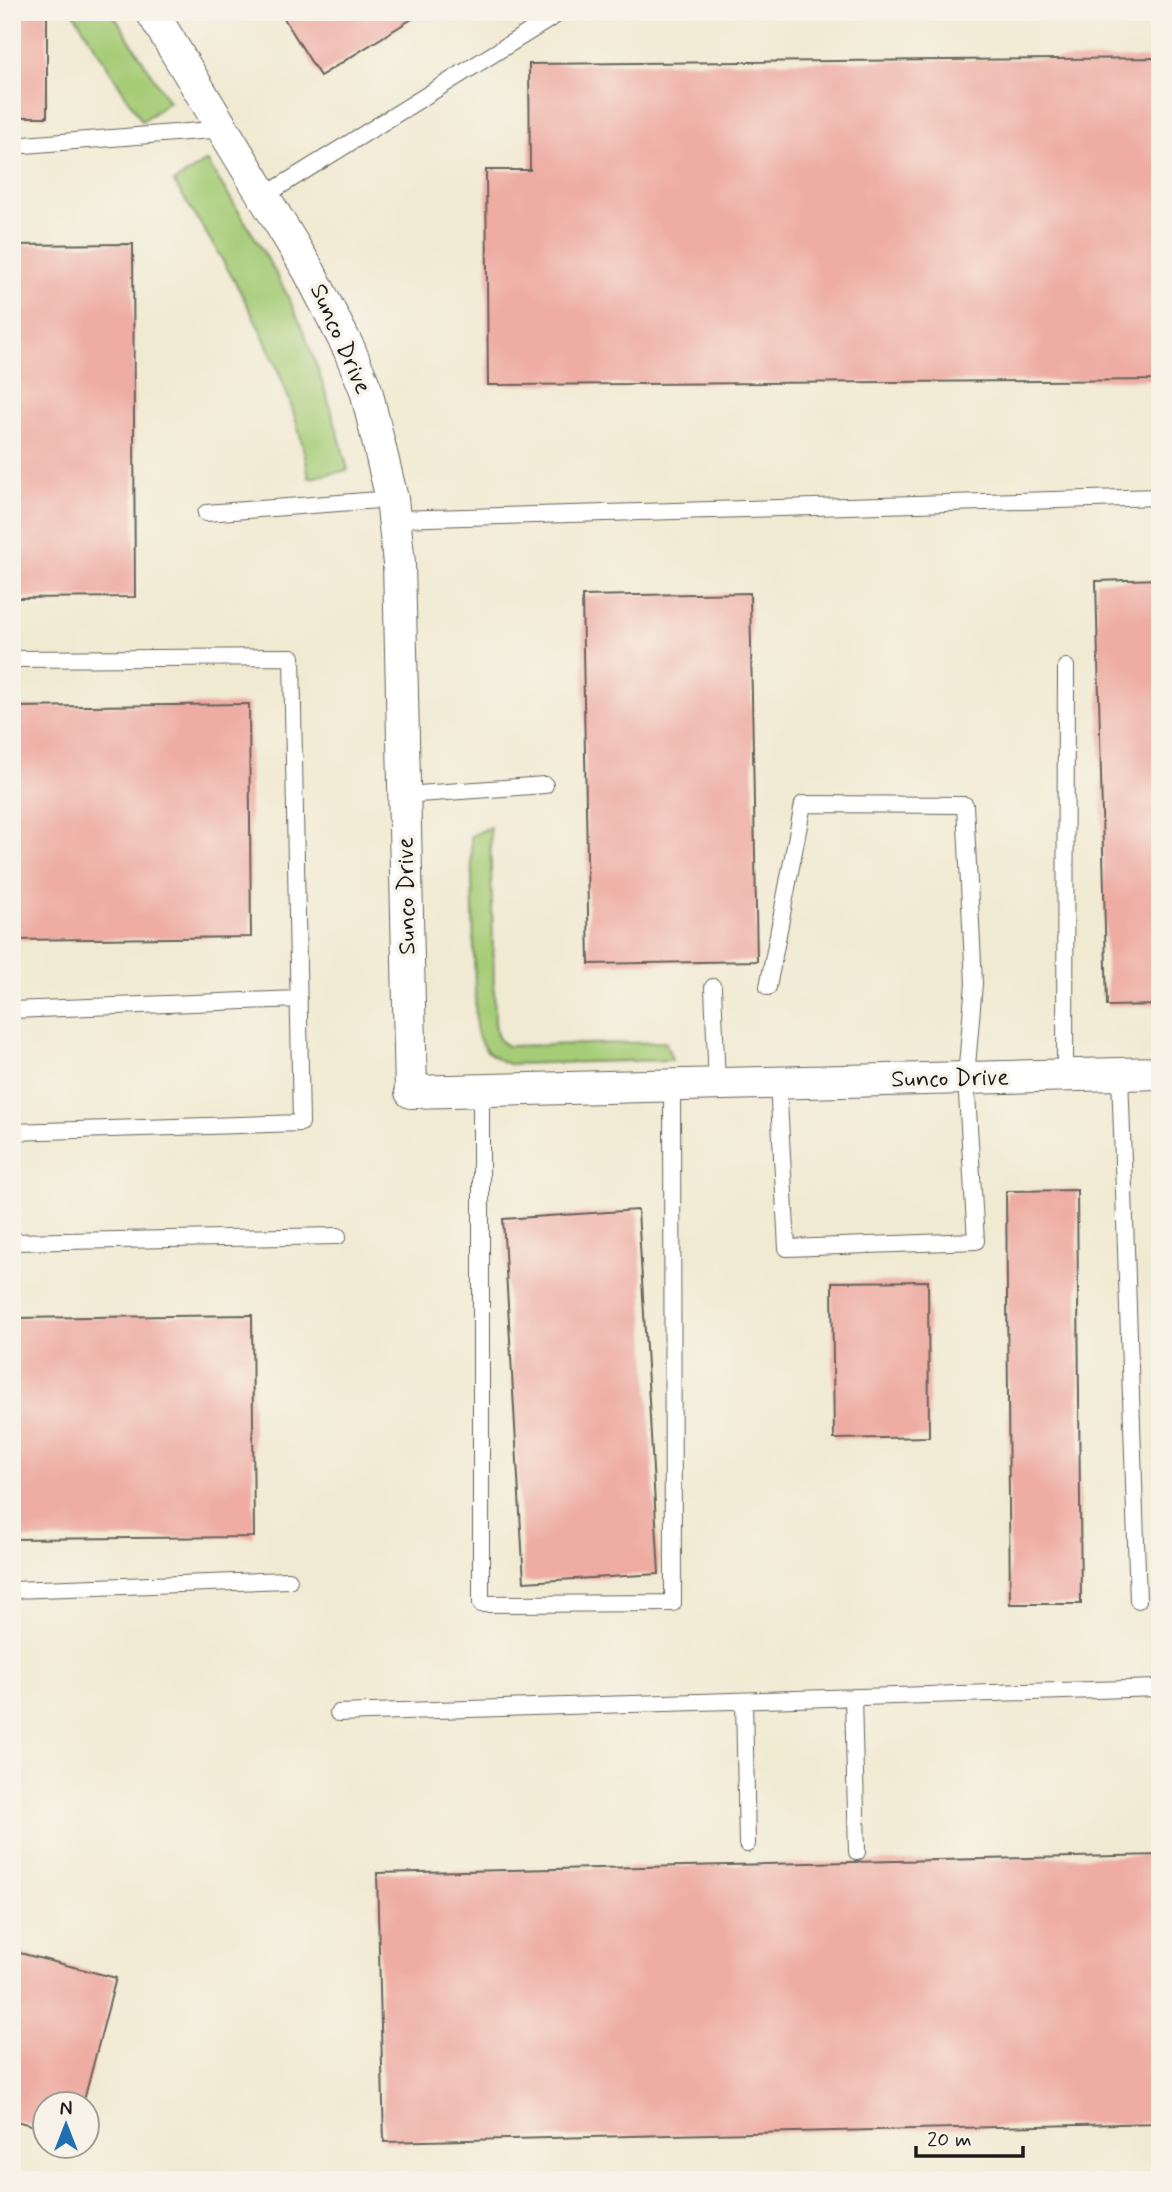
<svg xmlns="http://www.w3.org/2000/svg" width="1172" height="2192" viewBox="0 0 1172 2192" font-family="Mynerve,sans-serif">
<style>
.green{fill:#a6cc77;stroke:#61744a;stroke-width:2}
.building{fill:#eeaca3}
.lines{fill:none;stroke-linecap:round;stroke-linejoin:round}
.service-casing{stroke:#67645c;stroke-width:18}
.minor-casing{stroke:#67645c;stroke-width:34}
.service{stroke:#fff;stroke-width:16}
.minor{stroke:#fff;stroke-width:32}
.labels{text-anchor:middle;dominant-baseline:central;stroke-width:7;stroke-linejoin:round;paint-order:stroke}
.street-label{font-size:24px;fill:#1c1c1c;stroke:#f7f3e8}
</style>
<rect width="100%" height="100%" fill="#f7f3e8"/>
<filter id="ink" filterUnits="userSpaceOnUse"><feTurbulence type="fractalNoise" baseFrequency=".0143" numOctaves="2"/><feDisplacementMap in="SourceGraphic" scale="14" xChannelSelector="R" yChannelSelector="G"/><feConvolveMatrix kernelMatrix="1 2 1 2 8 2 1 2 1" color-interpolation-filters="sRGB"/></filter>
<filter id="wash" filterUnits="userSpaceOnUse"><feTurbulence type="fractalNoise" baseFrequency=".00686" numOctaves="4" result="noise"/><feDisplacementMap in="SourceGraphic" scale="28" xChannelSelector="R" yChannelSelector="G"/><feGaussianBlur stdDeviation="1.57" result="paint"/><feColorMatrix in="noise" values="0 0 0 0 0 0 0 0 0 0 0 0 0 0 0 0 0 1.4 0 .05"/><feComposite in="paint" operator="in"/></filter>
<g filter="url(#wash)">
<rect width="100%" height="100%" fill="#f1ead3"/>
<path class="green" d="M73 12H112L169 102 142 121Z
M207 161C233 203 261 244 284 289 313 346 332 408 348 470L309 478C292 369 232 273 174 182Z
M490 827 495 1022C496 1032 497 1042 508 1046L664 1042 666 1043 672 1060 508 1064C489 1056 480 1048 476 1027L471 836Z"/>
<g id="blocks">
<path class="building" d="M12 12H47V117H12Z
M280 12H423L320 76Z
M1160 58V380L488 385 486 170H530L529 64Z
M133 244 135 597 12 598V245Z
M1160 579V1005L1107 1006 1096 581Z
M750 593 757 961 589 964 582 596Z
M249 704 251 937 12 940V707Z
M1077 1190 1081 1604H1010L1006 1191Z
M638 1210 659 1574 524 1582 503 1219Z
M928 1281 929 1437 834 1439 832 1282Z
M252 1315 254 1537 12 1539V1318Z
M1160 1855V2123L384 2142 377 1873Z
M12 1951 116 1978 83 2104H46V2129L12 2120Z"/>
</g>
</g>
<g filter="url(#ink)">
<use href="#blocks" fill-opacity="0" stroke="#67645c" stroke-width="2"/>
<g class="lines">
<defs>
<path id="service" d="M12 146 224 129
M264 196 561 12
M206 513 392 499
M396 519 1160 497
M12 659 292 657 301 1123 12 1132
M404 795 545 785
M713 987 717 1084
M768 987 803 804 965 805 974 983 966 1078 976 1241 787 1248 778 1083
M12 1010 299 999
M1120 1074 1138 1600
M1065 1076 1066 667
M481 1090V1604L673 1603 672 1085
M12 1242 338 1236
M12 1590 289 1580
M853 1697 857 1852
M744 1701 747 1844
M338 1713 1160 1688"/>
<path id="minor" d="M152 12 309 271 349 349 366 390 392 499 399 563 411 1092 1160 1073"/>
</defs>
<use href="#service" class="service-casing"/>
<use href="#minor" class="minor-casing"/>
<use href="#service" class="service"/>
<use href="#minor" class="minor"/>
</g>
</g>
<g class="labels">
<g class="street-label">
<text transform="translate(340 339) rotate(66)">Sunco Drive</text>
<text transform="translate(407 896) rotate(-91)">Sunco Drive</text>
<text transform="translate(950 1079) rotate(-1)">Sunco Drive</text>
</g>
</g>
<rect width="1172" height="2192" fill="none" stroke="#f7f3e8" stroke-width="42"/>
<g transform="translate(66 2125)"><circle r="33" fill="#f7f3e8" stroke="#9f9d96" stroke-width="2"/>
<path d="M0-5L12 26L0 18L-12 26Z" fill="#1f6fb2"/>
<text y="-10" font-size="19" font-weight="bold" text-anchor="middle" fill="#1c1c1c">N</text>
</g>
<path d="M916 2146v10h107v-10" fill="none" stroke="#1c1c1c" stroke-width="3.5"/>
<text x="927" y="2146" font-size="21" fill="#1c1c1c" stroke="#f7f3e8" stroke-width="5" paint-order="stroke">20 m</text>
</svg>
